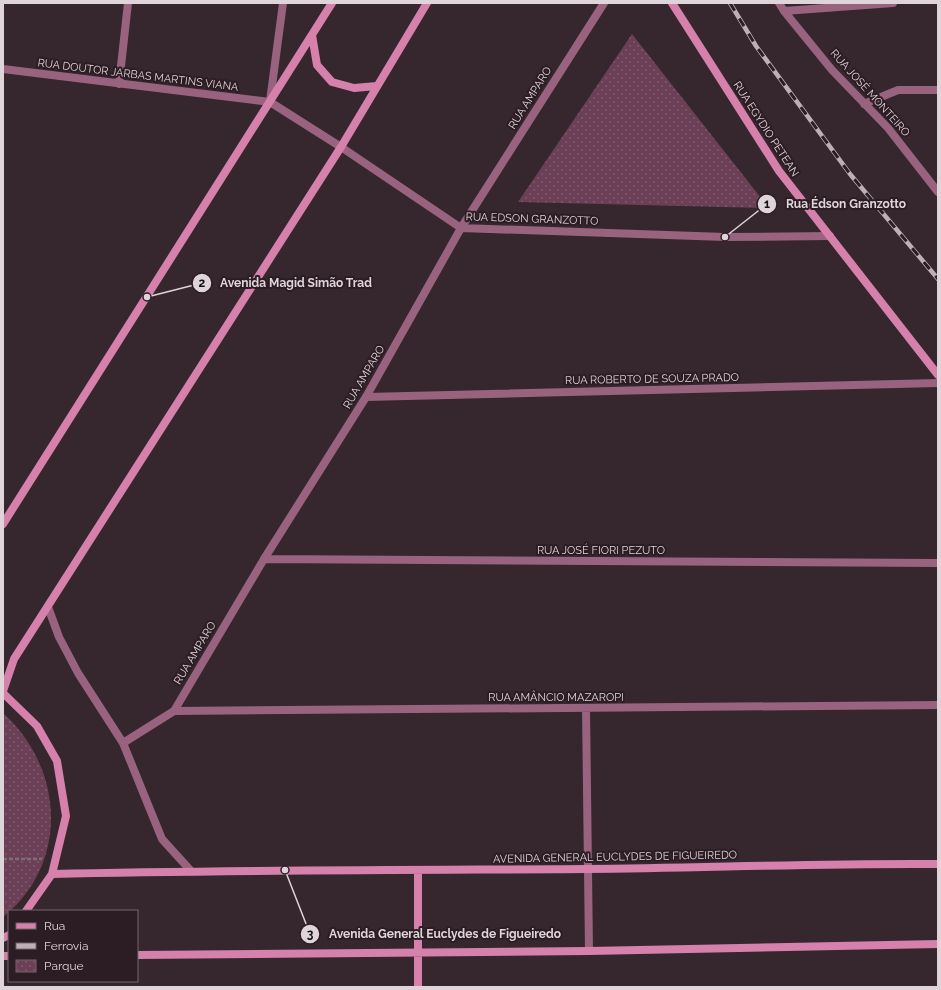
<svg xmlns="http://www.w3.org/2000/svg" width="941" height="990" viewBox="0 0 941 990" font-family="Raleway,sans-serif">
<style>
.park{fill:url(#park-dots)}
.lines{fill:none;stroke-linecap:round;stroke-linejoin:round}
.path{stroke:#7c6e75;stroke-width:2.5;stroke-dasharray:4 2;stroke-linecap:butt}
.street{stroke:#99627e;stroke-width:8}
.secondary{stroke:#d680ac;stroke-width:8}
.rail-casing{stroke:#bcb0b6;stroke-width:4.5}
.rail{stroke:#2c1d24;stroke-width:3;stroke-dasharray:9;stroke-linecap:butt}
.labels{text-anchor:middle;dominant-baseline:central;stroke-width:4;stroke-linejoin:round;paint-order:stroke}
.street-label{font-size:11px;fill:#dfd4d9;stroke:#2c1d24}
.leader{fill:none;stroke:#dfd4d9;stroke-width:1.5}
.callout-dot{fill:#dfd4d9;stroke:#2c1d24;stroke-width:1.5}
.mark-label{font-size:12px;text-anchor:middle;font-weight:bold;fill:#111}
.callout-label{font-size:12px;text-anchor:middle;font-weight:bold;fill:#dfd4d9;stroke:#2c1d24;stroke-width:4;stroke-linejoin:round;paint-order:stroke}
</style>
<defs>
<pattern id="park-dots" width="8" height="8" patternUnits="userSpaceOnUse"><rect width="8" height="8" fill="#6b3f55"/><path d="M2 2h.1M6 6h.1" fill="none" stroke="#805a6d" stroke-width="1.8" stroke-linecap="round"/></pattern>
</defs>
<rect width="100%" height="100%" fill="#36262e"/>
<path class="park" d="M632 34 769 208 518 202Z
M3 713C65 769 69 864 3 917Z"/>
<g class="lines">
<path class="path" d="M3 859H42"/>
<path class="street" d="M779 3 784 11 832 70 888 128 938 192
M784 11 893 3
M3 69 270 102 341 147 461 228 725 237 830 236
M119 84 128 3
M270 101 283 3
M864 104 898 90H938
M366 397 938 383
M264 559 938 563
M48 607 59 637 78 673 123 743 162 839 191 871
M586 708 589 951
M174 711 938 705
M123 743 174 711 264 559 366 397 461 228 604 3"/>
<path class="secondary" d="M672 3 779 171 938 375
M312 35 317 65 332 82 354 88 377 86
M3 524 332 3
M3 691 14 659 341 147 427 3
M3 693 37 726 57 761 66 816 52 874 26 911
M52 874C230 870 408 870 586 869 704 868 821 863 938 864
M3 938 9 935
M137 955 589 951 938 944
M3 956H9
M418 987V870"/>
<defs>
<path id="rail" d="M730 3 756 46 850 174 938 279"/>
</defs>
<use href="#rail" class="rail-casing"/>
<use href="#rail" class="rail"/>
</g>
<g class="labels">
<g class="street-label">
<text transform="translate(138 75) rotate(7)">RUA DOUTOR JARBAS MARTINS VIANA</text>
<text transform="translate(870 93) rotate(48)">RUA JOSÉ MONTEIRO</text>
<text transform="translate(530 98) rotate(-58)">RUA AMPARO</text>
<text transform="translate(766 129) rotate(57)">RUA EGYDIO PETEAN</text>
<text transform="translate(532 219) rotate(2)">RUA EDSON GRANZOTTO</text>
<text transform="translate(364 377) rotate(-60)">RUA AMPARO</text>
<text transform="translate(652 379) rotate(-1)">RUA ROBERTO DE SOUZA PRADO</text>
<text x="601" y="550">RUA JOSÉ FIORI PEZUTO</text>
<text transform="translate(195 653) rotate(-59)">RUA AMPARO</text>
<text x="556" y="697">RUA AMÂNCIO MAZAROPI</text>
<text transform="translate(615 857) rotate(-1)">AVENIDA GENERAL EUCLYDES DE FIGUEIREDO</text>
</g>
</g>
<path class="leader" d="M725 237L767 204M147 297L202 283M285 870L310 934"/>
<g class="callout-dot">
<circle cx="725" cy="237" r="4"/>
<circle cx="147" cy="297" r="4"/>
<circle cx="285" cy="870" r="4"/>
<circle cx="767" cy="204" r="10"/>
<circle cx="202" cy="283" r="10"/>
<circle cx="310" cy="934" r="10"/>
</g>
<g class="mark-label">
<text x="767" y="208">1</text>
<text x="202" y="287">2</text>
<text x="310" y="938">3</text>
</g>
<g class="callout-label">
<text x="846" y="208">Rua Édson Granzotto</text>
<text x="296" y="287">Avenida Magid Simão Trad</text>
<text x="445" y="938">Avenida General Euclydes de Figueiredo</text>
</g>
<rect width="941" height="990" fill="none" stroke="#dfd4d9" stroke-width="8"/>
<rect x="8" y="910" width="130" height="72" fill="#2c1d24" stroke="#74666c"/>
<rect x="16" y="923" width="20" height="6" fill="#d680ac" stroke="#74666c"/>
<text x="44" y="930" font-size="12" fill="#dfd4d9">Rua</text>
<rect x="16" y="943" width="20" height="6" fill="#bcb0b6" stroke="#74666c"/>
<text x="44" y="950" font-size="12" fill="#dfd4d9">Ferrovia</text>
<rect x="16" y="960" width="20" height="12" fill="url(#park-dots)" stroke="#74666c"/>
<text x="44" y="970" font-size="12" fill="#dfd4d9">Parque</text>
</svg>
